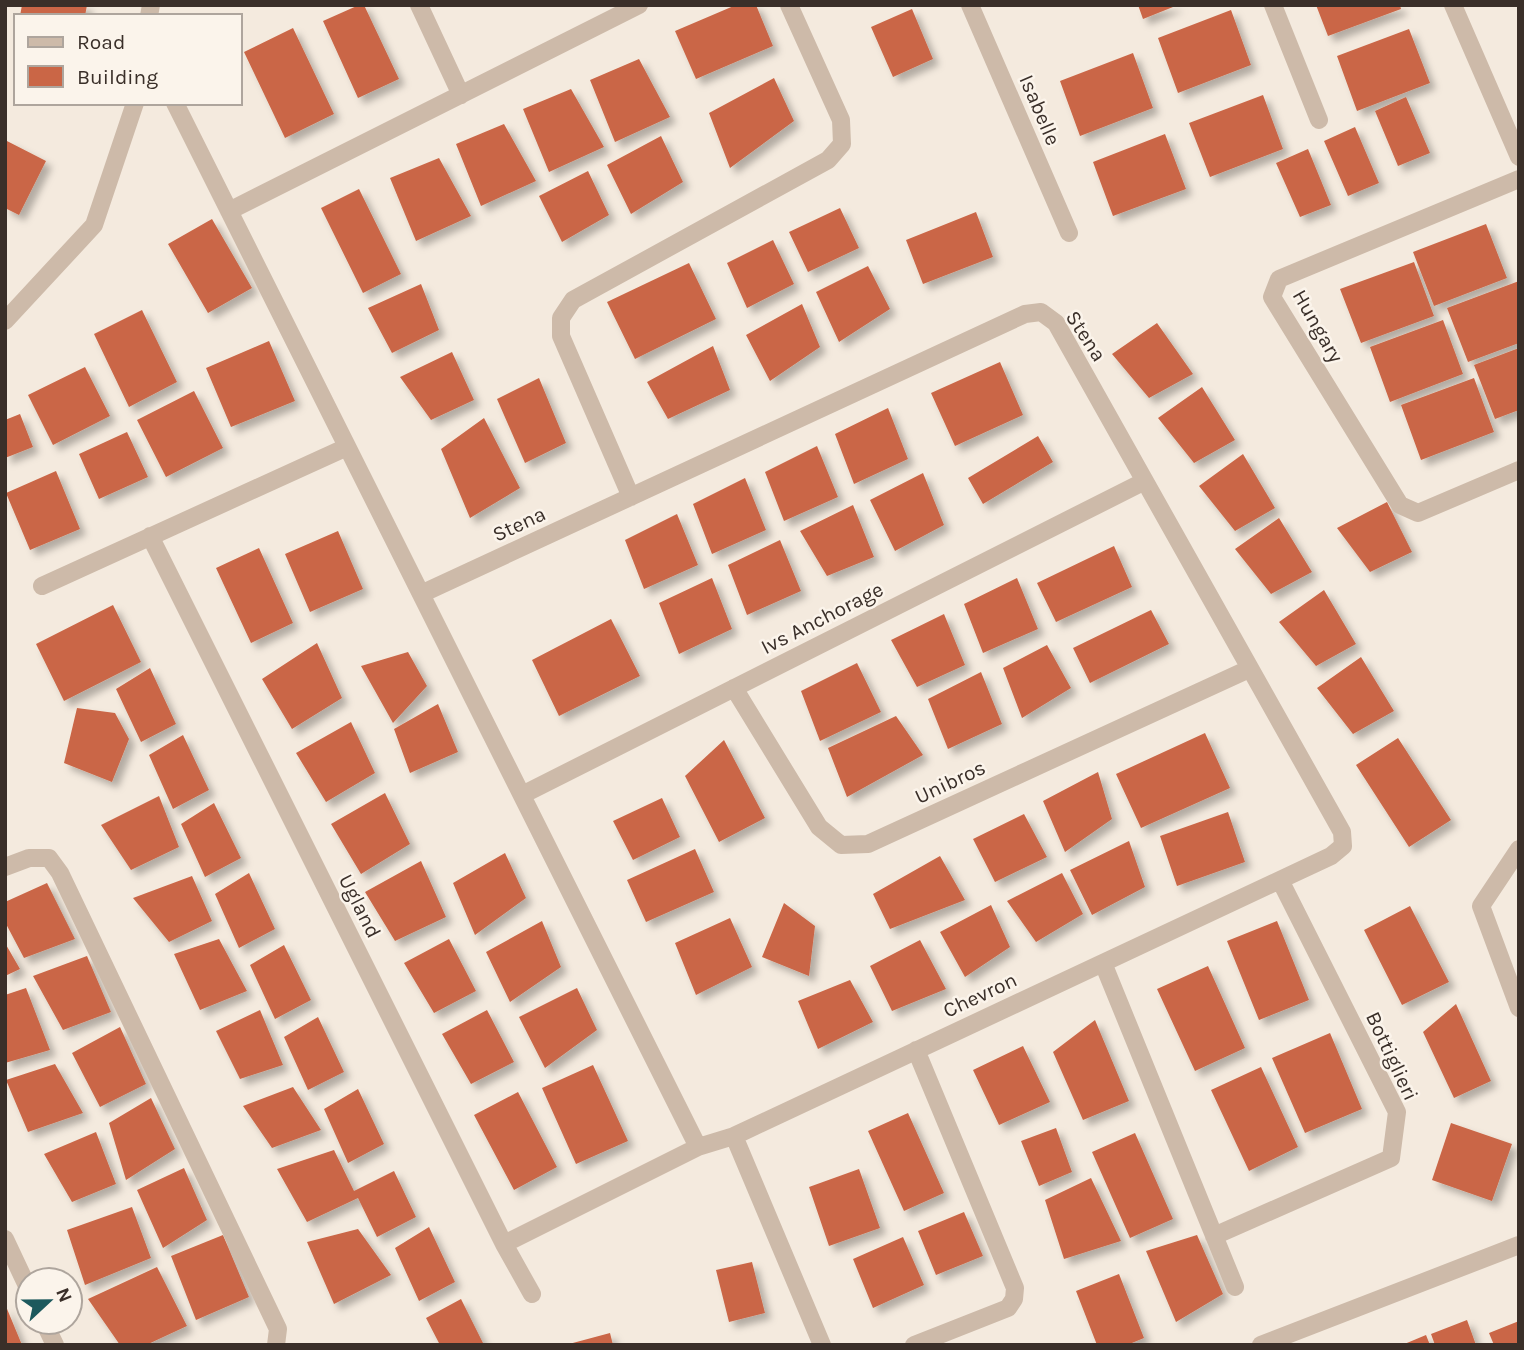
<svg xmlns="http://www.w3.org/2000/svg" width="1524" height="1350" viewBox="0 0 1524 1350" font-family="Karla,sans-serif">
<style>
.building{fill:#ca6646;filter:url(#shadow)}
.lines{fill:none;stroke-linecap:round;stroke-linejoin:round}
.street{stroke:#cdbaa9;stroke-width:18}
.labels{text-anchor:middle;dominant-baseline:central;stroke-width:5;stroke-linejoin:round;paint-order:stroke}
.street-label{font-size:21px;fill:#3a2f29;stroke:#fbf4eb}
</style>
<defs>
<filter id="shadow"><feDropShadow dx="6" dy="6" stdDeviation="3.5" flood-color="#0004"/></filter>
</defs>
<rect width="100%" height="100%" fill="#f4eade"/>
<path class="building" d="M22 5H87L85 16H20Z
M359 5H364L399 79 358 98 323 21Z
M736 5H756L773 46 696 79 675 31Z
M1138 5H1178L1143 19Z
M1316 5H1400L1401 9 1328 36Z
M912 9 933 59 893 77 871 27Z
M1231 10 1251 65 1178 93 1158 38Z
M293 28 334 114 285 138 244 52Z
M1409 29 1430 83 1357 111 1337 56Z
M1133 53 1153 108 1080 136 1060 81Z
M639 59 670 117 615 142 590 80Z
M774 78 794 121 730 168 709 113Z
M571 89 604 147 549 172 523 109Z
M1263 95 1283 149 1210 177 1189 123Z
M1406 97 1430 153 1398 166 1375 111Z
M504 124 536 181 481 206 456 144Z
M1355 127 1379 183 1348 196 1324 141Z
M1165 134 1186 189 1113 216 1093 162Z
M661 136 683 182 631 214 607 165Z
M5 140 46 161 19 215 5 208Z
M1308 149 1331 205 1300 217 1276 163Z
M439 158 471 216 416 241 390 178Z
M588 171 609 215 562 242 539 196Z
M359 189 401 274 363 293 321 208Z
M840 208 859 248 808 272 789 232Z
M976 212 993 257 923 284 906 240Z
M212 219 252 288 208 313 168 244Z
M1486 224 1507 278 1434 306 1413 252Z
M773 240 794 284 747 308 727 263Z
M1414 262 1434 316 1361 343 1340 289Z
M689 263 716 319 635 359 607 302Z
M868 266 890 309 839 342 816 292Z
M1519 281V343L1468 362 1447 308Z
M421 284 439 330 392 353 368 308Z
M802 304 820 347 770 381 746 335Z
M142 310 177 382 129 407 94 334Z
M1443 320 1463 374 1390 402 1370 347Z
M1157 323 1193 374 1149 398 1112 354Z
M269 341 295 401 231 427 206 368Z
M713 346 730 390 668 419 647 382Z
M1519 348V410L1495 419 1474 365Z
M452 352 474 400 431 420 400 377Z
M1000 362 1023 415 955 446 931 393Z
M85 367 110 416 53 445 28 395Z
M539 378 566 443 525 463 497 399Z
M1474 378 1494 432 1421 460 1401 405Z
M1202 387 1235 440 1194 463 1158 418Z
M194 391 223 448 166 477 137 420Z
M888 408 908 459 854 484 835 434Z
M20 414 33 447 5 458V420Z
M484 418 520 488 470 518 441 449Z
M127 432 148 477 99 499 79 454Z
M1038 436 1053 462 983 504 968 478Z
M817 446 838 497 784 521 765 472Z
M1243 454 1275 508 1235 531 1199 486Z
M56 471 80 529 30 550 6 493Z
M923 473 944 525 895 551 870 500Z
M745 478 766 530 712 554 693 504Z
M1387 502 1412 552 1370 572 1337 528Z
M853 505 874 557 827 576 800 531Z
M677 514 698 565 644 589 625 540Z
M1279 518 1312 572 1271 594 1235 549Z
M338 531 363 589 310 612 285 554Z
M780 540 801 591 747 615 728 565Z
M1114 546 1132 587 1056 622 1037 583Z
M259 548 293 623 251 643 216 568Z
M712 578 732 629 679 654 659 603Z
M1017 578 1038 629 983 653 964 604Z
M1324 590 1356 644 1316 666 1279 622Z
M113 605 141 662 64 701 36 644Z
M1151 610 1169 644 1090 683 1073 648Z
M944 614 965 665 917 687 891 640Z
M611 619 640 676 559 716 532 660Z
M317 643 342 698 292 729 262 679Z
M1047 645 1071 688 1022 718 1003 668Z
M408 652 427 686 393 723 361 666Z
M1361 657 1394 711 1353 734 1317 688Z
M857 663 881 712 820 741 801 691Z
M150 668 176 724 141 742 116 689Z
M981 672 1002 724 948 749 928 699Z
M438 704 458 752 410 773 394 729Z
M77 708 115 713 129 739 112 782 64 763Z
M896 716 923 755 847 797 828 748Z
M351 722 375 773 326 802 296 753Z
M1205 733 1230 788 1141 828 1116 774Z
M183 735 209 790 173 809 149 755Z
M1398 738 1451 820 1409 847 1356 765Z
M724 740 765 818 719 842 685 776Z
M1098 772 1112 819 1065 852 1043 801Z
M385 793 410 844 361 874 331 824Z
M159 796 179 847 131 870 101 825Z
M662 798 680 837 633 860 613 821Z
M214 803 241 858 205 877 181 824Z
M1228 812 1245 862 1177 886 1160 836Z
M1024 814 1047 857 995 882 973 839Z
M1129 841 1145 887 1092 915 1070 870Z
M695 849 714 892 646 922 627 880Z
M505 853 526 898 475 935 453 883Z
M940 856 965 900 890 929 873 894Z
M421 861 446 917 395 941 365 892Z
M249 873 275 929 239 948 215 894Z
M1062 873 1083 914 1036 942 1007 901Z
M192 876 212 921 169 942 133 898Z
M47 883 75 939 24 958 5 922V902Z
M784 903 815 926 809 976 762 957Z
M991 905 1010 947 965 977 940 932Z
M1410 906 1449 982 1402 1005 1364 930Z
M730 918 752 967 696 995 675 943Z
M542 921 561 967 510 1002 486 952Z
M1277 921 1309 1000 1259 1020 1227 941Z
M219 939 247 991 200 1010 174 954Z
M449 939 476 991 434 1013 404 963Z
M920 940 946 989 892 1011 870 966Z
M5 943 20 969 5 976Z
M284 945 311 1000 275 1019 250 965Z
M87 956 111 1012 63 1030 33 976Z
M1208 966 1245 1048 1195 1071 1157 989Z
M850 980 873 1022 818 1049 798 1001Z
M26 988 50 1050 5 1063V995Z
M577 988 597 1030 545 1068 519 1017Z
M1456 1004 1491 1081 1454 1098 1423 1032Z
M260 1010 283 1065 240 1079 216 1031Z
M487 1010 514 1062 471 1084 442 1034Z
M318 1017 344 1072 308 1090 284 1037Z
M1095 1020 1129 1101 1083 1120 1053 1052Z
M120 1027 146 1084 100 1107 72 1053Z
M1330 1033 1362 1109 1305 1133 1272 1058Z
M1023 1046 1050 1102 999 1125 973 1070Z
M55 1064 83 1113 28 1132 6 1080Z
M593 1065 628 1141 576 1164 542 1088Z
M1261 1067 1298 1147 1249 1171 1211 1090Z
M293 1087 321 1130 272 1148 243 1106Z
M358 1089 384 1144 348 1163 324 1109Z
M518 1092 557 1167 514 1190 474 1115Z
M151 1098 175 1149 126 1180 109 1123Z
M908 1113 944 1193 904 1211 868 1131Z
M1451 1123 1512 1144 1492 1201 1432 1180Z
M1056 1128 1072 1172 1039 1186 1021 1141Z
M96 1132 116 1184 72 1202 44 1154Z
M1135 1133 1173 1219 1130 1238 1092 1152Z
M334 1150 354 1191 394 1171 416 1217 377 1237 358 1198 307 1222 277 1169Z
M184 1168 207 1220 163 1248 137 1190Z
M859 1169 880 1228 829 1246 809 1187Z
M1091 1178 1121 1241 1064 1259 1045 1200Z
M132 1207 151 1258 85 1285 67 1230Z
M964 1212 983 1256 936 1275 918 1231Z
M429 1227 455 1282 419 1301 395 1248Z
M358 1229 391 1275 334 1304 307 1242Z
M223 1235 249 1297 196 1320 171 1256Z
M1197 1235 1223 1294 1176 1322 1146 1251Z
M903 1237 924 1285 873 1308 853 1259Z
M752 1262 765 1313 729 1322 716 1270Z
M157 1267 187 1326 146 1345H120L88 1299Z
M1119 1274 1144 1338 1127 1345H1097L1076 1291Z
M461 1299 484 1345H440L426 1318Z
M5 1304 22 1345H5Z
M1467 1320 1476 1345H1435L1431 1334Z
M1519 1321V1345H1494L1489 1333Z
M610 1333 613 1345H569V1344Z
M1426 1335 1430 1345H1402Z"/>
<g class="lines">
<path class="street" d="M419 5 461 95
M970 5 1069 233
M1273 5 1319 120
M1453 5 1519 157
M149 16 151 5
M175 103 698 1147
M1519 179 1279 279 1272 297 1400 505 1418 513 1519 470
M229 211 639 5
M5 321 94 225 135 103
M631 497 561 336V318L573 300 828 160 842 144 841 120 789 5
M150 536 504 1244 532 1294
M42 586 347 447
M421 594 1025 314 1041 312 1056 323 1342 832 1343 846 1331 856 734 1136 698 1147 504 1244
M734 688 819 827 841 845 868 844 1249 669
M522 795 1143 482
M1519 849 1481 906 1519 1008
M5 867 29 858H49L60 873 278 1329 276 1345
M1103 963 1235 1287
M734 1136 822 1345
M1214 1236 1391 1158 1397 1112 1280 880
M5 1239 28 1288
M44 1322 55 1345
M914 1345 1008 1308 1014 1299 1015 1288 916 1050
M1261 1345 1519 1245"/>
</g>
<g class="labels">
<g class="street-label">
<text transform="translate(1040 110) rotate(67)">Isabelle</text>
<text transform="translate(1318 326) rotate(60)">Hungary</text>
<text transform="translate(1086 336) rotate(57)">Stena</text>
<text transform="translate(519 524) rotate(-25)">Stena</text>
<text transform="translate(822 618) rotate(-27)">Ivs Anchorage</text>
<text transform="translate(950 782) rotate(-25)">Unibros</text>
<text transform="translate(360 906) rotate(63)">Ugland</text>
<text transform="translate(980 995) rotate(-25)">Chevron</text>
<text transform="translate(1392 1056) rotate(65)">Bottiglieri</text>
</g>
</g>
<rect width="1524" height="1350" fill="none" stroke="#3a2f29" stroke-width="14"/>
<rect x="14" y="14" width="228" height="91" fill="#fbf4eb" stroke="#aea59d" stroke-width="2"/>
<rect x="28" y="37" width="35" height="10" fill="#cdbaa9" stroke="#aea59d" stroke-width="2"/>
<text x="77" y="49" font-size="21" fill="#3a2f29">Road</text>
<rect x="28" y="66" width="35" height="21" fill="#ca6646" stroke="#aea59d" stroke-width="2"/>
<text x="77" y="84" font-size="21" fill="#3a2f29">Building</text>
<g transform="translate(49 1301) rotate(68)"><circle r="33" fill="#fbf4eb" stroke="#aea59d" stroke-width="2"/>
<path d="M0-5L12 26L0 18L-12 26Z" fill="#1d595d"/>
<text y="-10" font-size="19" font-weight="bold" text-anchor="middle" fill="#3a2f29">N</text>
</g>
</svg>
